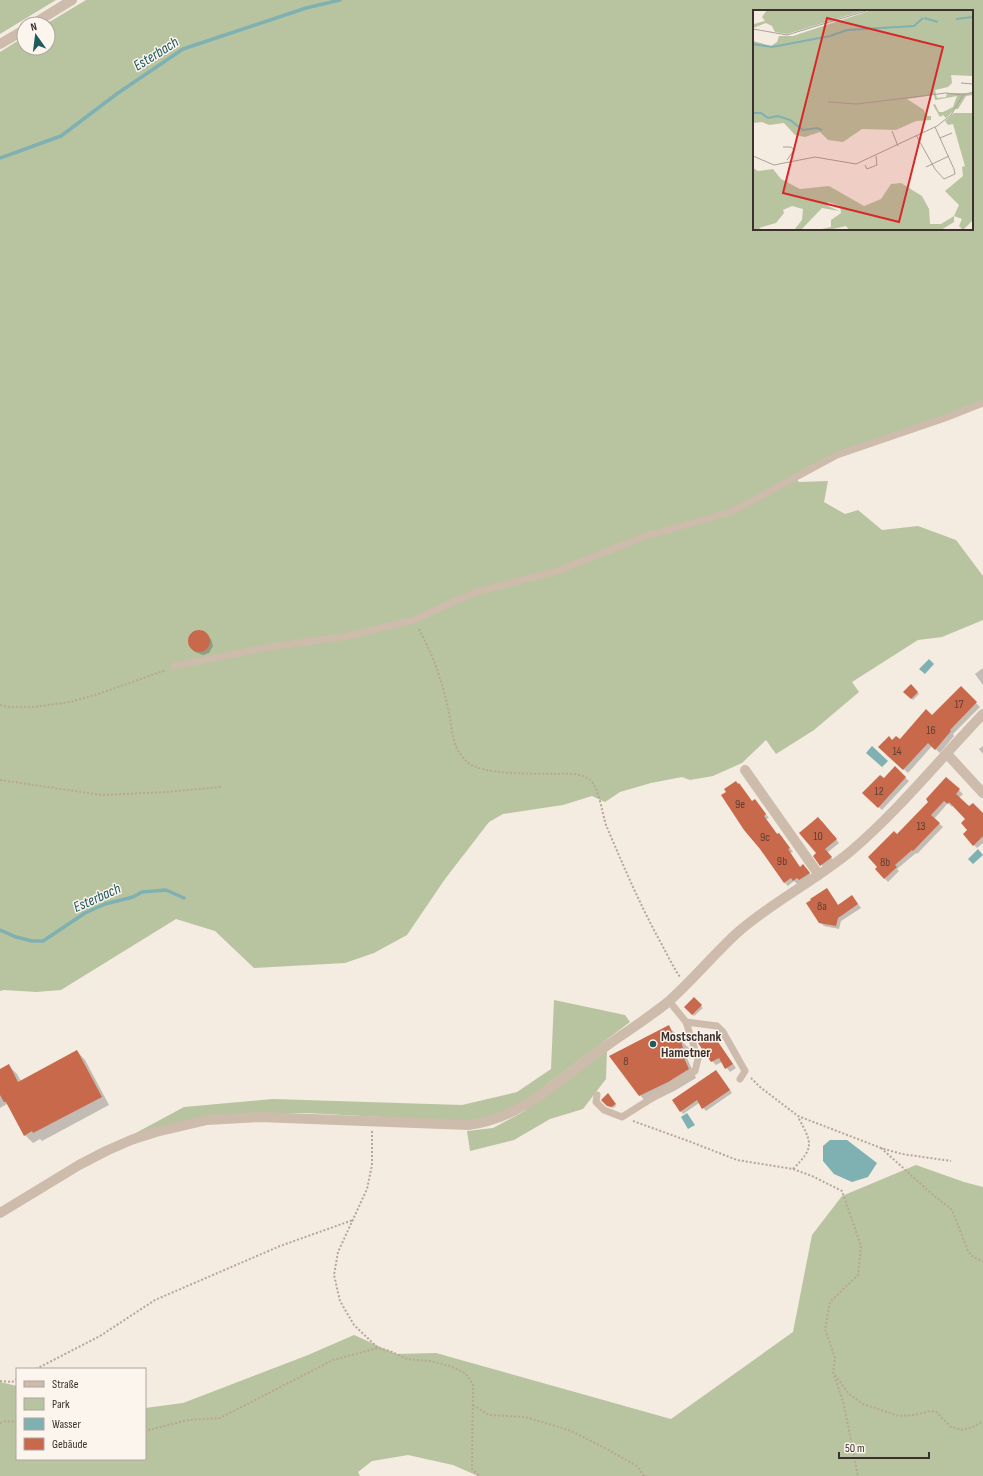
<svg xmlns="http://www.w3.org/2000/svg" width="983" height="1476" viewBox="0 0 983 1476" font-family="'Sofia Sans Condensed',sans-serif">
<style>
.green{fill:#b8c4a0;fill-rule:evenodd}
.water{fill:#7fb0b2}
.shadow{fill:#0003}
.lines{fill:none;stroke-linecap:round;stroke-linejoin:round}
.stream{stroke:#7fb0b2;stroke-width:3.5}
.building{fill:#c8694b}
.path{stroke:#b9a596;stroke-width:2;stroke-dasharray:2 2;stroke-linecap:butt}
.service{stroke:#cdbbac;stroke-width:7}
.minor{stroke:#cdbbac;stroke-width:10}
.tertiary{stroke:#cdbbac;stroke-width:10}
.poi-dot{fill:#1f5a5e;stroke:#fbf5ee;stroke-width:1.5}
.labels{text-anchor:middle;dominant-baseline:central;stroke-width:3;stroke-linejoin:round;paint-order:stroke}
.number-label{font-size:12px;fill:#5e3e33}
.poi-label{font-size:14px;font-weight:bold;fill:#3b302b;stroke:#fbf5ee;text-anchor:start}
.water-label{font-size:15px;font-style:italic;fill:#1f5a5e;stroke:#fbf5ee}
.inset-river{fill:none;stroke:#7fb0b2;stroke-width:2}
.inset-road{fill:none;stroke:#aaa098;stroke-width:1}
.view{fill:#d62828;fill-opacity:0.15;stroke:#d62828;stroke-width:2}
.inset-edge{fill:none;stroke:#3b302b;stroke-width:2}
</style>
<rect width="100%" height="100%" fill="#f4ebe1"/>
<path class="green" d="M0 0H56L0 34Z
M86 0H983V403L847 451 794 476 799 482 828 481 824 502 845 514 858 510 882 530 918 526 956 540 983 576V620L942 637 918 640 852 682 859 692 814 730 776 754 766 740 742 763 713 776 690 780 682 777 651 783 620 792 605 802 592 796 563 805 503 814 489 822 445 879 407 935 374 953 345 963 254 968 215 931 176 919 61 990 36 992 4 990 0 991V52L24 37V48H48V24H46ZM754 11H972V229H754Z
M554 1000 625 1015 630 1022 521 1104 487 1119 457 1121 306 1113 236 1114 132 1135 184 1107 273 1099 462 1105 517 1092 551 1069Z
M607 1050 606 1079 583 1109 550 1119 514 1140 470 1151 467 1131 493 1128 523 1112Z
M916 1165 964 1182 983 1187V1476H478L453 1465 408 1455 372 1461 358 1472 360 1476H0V1382L17 1386V1459H145V1408L183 1403 308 1355 354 1335 396 1354 436 1353 671 1419 793 1332 812 1235 842 1196Z"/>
<path class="water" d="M929 659 934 664 925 674 919 669Z
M872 746 888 761 882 767 866 753Z
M978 849 983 855 973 864 968 859Z
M687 1113 695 1125 688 1129 681 1117Z
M830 1140H847L877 1163 868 1177 852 1182 834 1174 823 1161V1146Z"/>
<path class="shadow" d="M200 631 211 639 213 646 209 653 203 655 195 652 191 648 189 640 193 633Z
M983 668V685L975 674Z
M911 686 919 694 913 700 905 692Z
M961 688 980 707 953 734 954 736 940 753 932 746 908 773 880 747 892 741H900L932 716Z
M983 746V754L979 749Z
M895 768 909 781 882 810 864 793 884 780Z
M946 778 963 794 959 798 969 808 983 814V843L977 848 964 835 969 830 966 819 953 805 952 807 948 803 934 819 943 827 917 854 916 853 897 869 899 871 888 882 876 869 897 836 930 802Z
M752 802 758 804 769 818 766 819 778 835 779 834 782 837 793 852 790 853 800 868 807 869 812 877 803 883 801 881 797 884 794 881 788 886 784 882Z
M822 821 839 843 827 853 834 861 825 869 815 856 818 854Z
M830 893 838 905 855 900 861 908 841 921 839 929 824 926 820 922 812 900Z
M694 999 703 1008 694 1016 686 1007Z
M668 1026 677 1035 679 1039 689 1048 691 1057 687 1058 696 1078 676 1090 648 1104 640 1095Z
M712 1034 736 1068 730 1072 722 1062 716 1065 712 1061Z
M77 1051 85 1060 109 1105 42 1141 40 1139 33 1143 25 1135 7 1104 0 1108V1070L8 1065 17 1074 21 1081Z
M719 1074 732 1093 706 1111 699 1103 683 1114 681 1111Z
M609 1096 616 1106 613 1108 610 1107 603 1100Z"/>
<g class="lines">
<path class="stream" d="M0 158 61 136 118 93 183 49 306 8 340 0
M0 930 16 937 32 941H43L85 913 105 904 133 897 142 892 166 890 184 898"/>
</g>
<path class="building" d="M188 641a11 11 0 1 1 22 0a11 11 0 1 1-22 0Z
M911 684 918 692 911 699 903 692Z
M961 686 977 702 950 730 951 731 935 750 928 743 903 770 878 747 889 736 892 740 896 736 900 739 926 709 932 715Z
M895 766 906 777 878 808 862 793 880 775 884 778Z
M946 777 960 789 956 794 969 806 973 803 983 813V836L973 846 963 834 967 830 961 823 965 819 949 802 948 804 944 801 931 815 940 823 913 851 912 850 895 865 897 867 884 879 875 869 877 867 868 857 894 831 897 834 928 802 926 799Z
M736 781 738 784 739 783 752 801 755 799 766 814 764 816 777 834 779 833 790 848 788 849 800 867 803 864 810 873 799 880 797 878 793 881 791 878 784 883 760 849 744 830 721 795 726 792 724 789Z
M818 817 837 839 825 849 832 857 820 866 813 856 816 853 799 833Z
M827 888 838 905 852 895 858 904 838 918 836 926 819 923 806 903 811 900 810 899Z
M694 997 702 1005 692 1015 684 1007Z
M669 1025 675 1039 680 1038 683 1048 680 1049 689 1069 668 1082 639 1096 609 1056Z
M712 1033 733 1064 725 1069 719 1058 711 1062 698 1043Z
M77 1050 102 1097 33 1133 32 1131 24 1136 6 1102H4L0 1095V1069L9 1064 18 1082Z
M716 1070 730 1090 702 1109 697 1100 680 1112 672 1100Z
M608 1093 616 1104 611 1107 607 1106 601 1100Z"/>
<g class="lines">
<path class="path" d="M419 629C427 645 435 661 440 679 443 688 446 698 448 708 453 728 450 745 466 761 481 776 534 773 555 774 565 774 581 772 590 780 599 787 602 813 606 825 623 865 640 905 661 943 667 954 673 967 680 977
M0 705 10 707H34L70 702 98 694 166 670
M0 780 102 795 166 792 221 787
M751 1078 760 1087 798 1116 881 1148 902 1154 951 1161
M633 1121 691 1142 737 1160 793 1169 812 1176 842 1191 861 1246 858 1275 830 1302 825 1329 835 1358 833 1372 844 1405 858 1476
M372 1131V1165L367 1189 338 1252 334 1275 340 1301 354 1325 378 1348 390 1351 407 1359 430 1361 450 1366 465 1373 473 1384 472 1469 479 1476
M881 1148 933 1195 952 1210 968 1251 972 1256 983 1262
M793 1169C815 1147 812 1143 798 1117
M36 1369 100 1336 155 1300 280 1246 353 1220
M835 1375 849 1394 863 1404 899 1416 914 1415 931 1411 936 1412 951 1427 963 1430 973 1427 983 1421
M0 1381 12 1382 17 1379
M473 1405 489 1415 525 1417 569 1430 605 1448 637 1466 644 1476
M0 1423 6 1421 17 1422
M145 1433 149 1430 188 1420 220 1418 333 1360 378 1348"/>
<path class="service" d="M174 666 270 647 348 636 414 620 464 597 483 590 557 571 646 536 731 512 837 455 945 418 983 403
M686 1022 717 1026 723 1032 745 1071 740 1079
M597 1095 596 1102 604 1110 622 1117 695 1071 698 1059 686 1022 669 1001"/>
<path class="minor" d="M947 754 983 793
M745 770 819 875
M0 1213 79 1165 106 1151 131 1140 156 1132 207 1120 259 1117 468 1125C516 1119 549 1089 586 1061 613 1040 642 1023 668 1002 692 981 713 955 737 933 772 902 815 881 851 851 899 810 939 760 983 714"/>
<path class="tertiary" d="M33 24 72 0
M0 44 24 30"/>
</g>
<circle class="poi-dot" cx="653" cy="1044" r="4"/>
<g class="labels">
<g class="number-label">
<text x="959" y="704">17</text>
<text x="931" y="730">16</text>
<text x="897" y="751">14</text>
<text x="879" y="791">12</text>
<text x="740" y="804">9e</text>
<text x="921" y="826">13</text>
<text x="818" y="836">10</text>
<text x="765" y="837">9c</text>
<text x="782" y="861">9b</text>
<text x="885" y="862">8b</text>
<text x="822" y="906">8a</text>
<text x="626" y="1061">8</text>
</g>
<g class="poi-label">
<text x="661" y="1036">Mostschank<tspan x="661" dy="16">Hametner</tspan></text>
</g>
<g class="water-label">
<text transform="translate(156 54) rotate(-32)">Esterbach</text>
<text transform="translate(97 898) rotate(-24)">Esterbach</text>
</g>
</g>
<g transform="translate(753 10)">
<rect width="220" height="220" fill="#f4ebe1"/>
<path d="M14 0H113L34 24 22 22 19 16 13 13 0 18 1 14 12 11 9 7ZM119 0H220V66L198 65 199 73 195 77 182 80 184 88 193 87 194 83H220V85L213 86 205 99H202L193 108 190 105 187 107 180 95 182 94 186 102H190L200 97 204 86 182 90 181 85 154 89 171 100 173 106H178V110L163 111 143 120 109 119 90 132 75 130 67 122 52 127 42 125 31 113 16 115 9 112 0 113V31L18 36 24 32 26 26H40ZM201 103H220V210L210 220 206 216 209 209 201 206V212L188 220H96L93 216 80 219 64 220 78 217V210L88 203 87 196 75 192 73 195 86 201 69 198 48 220H41L49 210 50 199 39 196 30 200 31 203 23 213 6 218 10 220H0V158L5 161 20 159 28 169 47 179 76 176 111 196 128 189 138 174 148 173 169 186 176 199 177 214H188L201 206 206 195 192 181 210 166 209 157 212 156 200 114 195 115 192 111Z" fill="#b8c4a0"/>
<path class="inset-river" d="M171 8 185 12M203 9 220 7M0 34 19 37 77 26 94 20 161 16 170 8M0 103H8L15 108 25 106 37 110 50 120 64 118 69 120"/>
<path class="inset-road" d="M0 19 34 25 116 0M208 73 220 74M75 92 104 94 193 83 210 85M139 121 145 136M163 125 182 159 191 169 202 164 201 159 182 117M187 128 199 123M30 137H38L41 140 34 150M0 146 21 155 62 147 103 154 184 116 198 105 210 85 220 82M112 155 114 159 124 155 123 146M173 157 196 146"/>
<path class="view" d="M74 8 190 37 146 212 30 183Z"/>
<rect width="220" height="220" class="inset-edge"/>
</g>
<rect x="16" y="1368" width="130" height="92" fill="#fbf5ee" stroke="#aea6a0"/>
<rect x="24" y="1381" width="20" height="6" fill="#cdbbac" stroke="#aea6a0"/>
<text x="52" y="1388" font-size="12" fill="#3b302b">Straße</text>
<rect x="24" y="1398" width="20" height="12" fill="#b8c4a0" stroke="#aea6a0"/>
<text x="52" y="1408" font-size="12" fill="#3b302b">Park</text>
<rect x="24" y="1418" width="20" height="12" fill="#7fb0b2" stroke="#aea6a0"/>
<text x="52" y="1428" font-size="12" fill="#3b302b">Wasser</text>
<rect x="24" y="1438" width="20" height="12" fill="#c8694b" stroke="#aea6a0"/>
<text x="52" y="1448" font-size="12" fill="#3b302b">Gebäude</text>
<g transform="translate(36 36) rotate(346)"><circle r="19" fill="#fbf5ee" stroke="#aea6a0"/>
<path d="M0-3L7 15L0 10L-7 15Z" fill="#1f5a5e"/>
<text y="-6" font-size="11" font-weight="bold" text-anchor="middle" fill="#3b302b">N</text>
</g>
<path d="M839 1452v6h90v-6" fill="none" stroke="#3b302b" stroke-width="2"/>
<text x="845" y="1452" font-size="12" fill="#3b302b" stroke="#fbf5ee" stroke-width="3" paint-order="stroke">50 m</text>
</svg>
